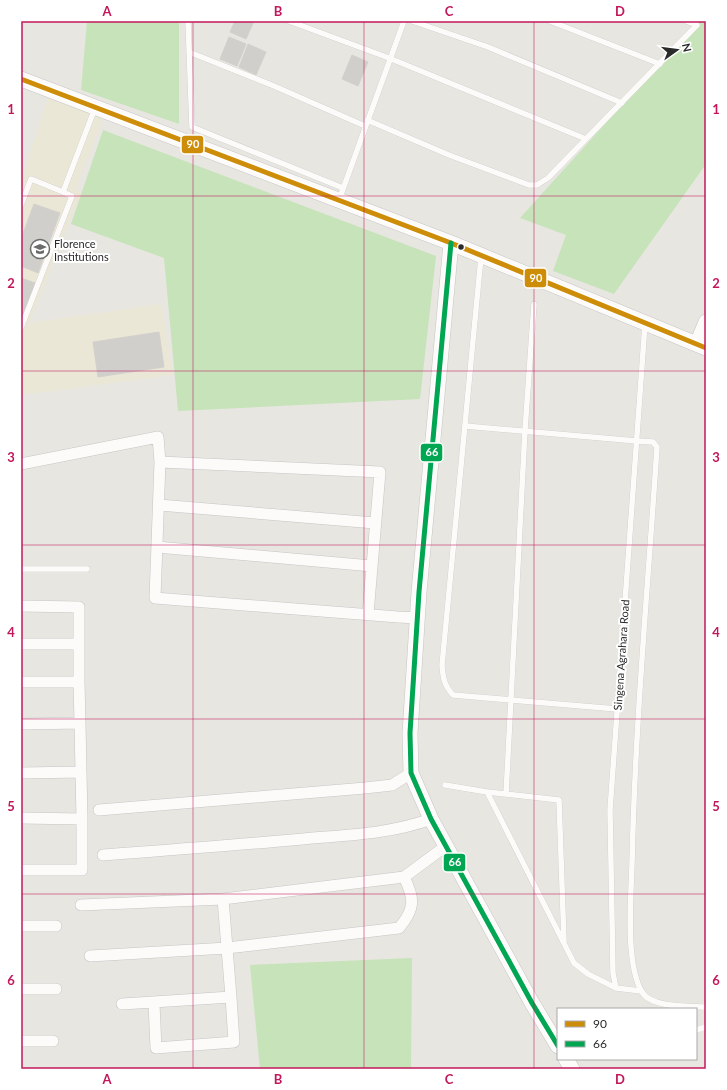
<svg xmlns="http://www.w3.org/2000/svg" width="727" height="1090" viewBox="0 0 727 1090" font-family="Lato,sans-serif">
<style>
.education{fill:#ebe7d6}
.green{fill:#c6e3ba}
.building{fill:#d1cfcb;stroke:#d3d1cc}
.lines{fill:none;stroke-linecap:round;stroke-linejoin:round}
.lane-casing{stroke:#c6c5c5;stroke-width:6}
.street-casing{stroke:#c6c5c5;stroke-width:12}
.secondary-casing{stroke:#c6c5c5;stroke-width:16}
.lane{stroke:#fcfbfa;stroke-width:5.5}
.street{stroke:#fcfbfa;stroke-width:11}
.secondary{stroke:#fcfbfa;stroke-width:15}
.bus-1-casing{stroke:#fff;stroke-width:8}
.bus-2-casing{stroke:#fff;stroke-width:8}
.bus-1{stroke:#ce8d08;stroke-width:5}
.bus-2{stroke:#00a651;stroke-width:5}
.grid{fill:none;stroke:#c2185b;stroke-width:1;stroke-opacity:0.55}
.bus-dot{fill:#2a2a2a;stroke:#fff;stroke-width:1.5}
.labels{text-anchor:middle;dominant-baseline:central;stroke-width:4;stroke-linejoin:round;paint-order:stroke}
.poi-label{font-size:11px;fill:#2a2a2a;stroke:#fff;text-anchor:start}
.street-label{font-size:11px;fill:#2a2a2a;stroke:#fff}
.line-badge{stroke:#fff;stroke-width:1.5}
.badge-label{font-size:11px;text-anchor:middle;font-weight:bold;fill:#fff}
.neatline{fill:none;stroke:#c2185b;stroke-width:1.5}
.grid-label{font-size:13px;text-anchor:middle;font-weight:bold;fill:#c2185b}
</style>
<rect width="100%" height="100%" fill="#e8e6e0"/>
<path class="education" d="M49 95 103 118 76 189 81 193 29 323 161 304 173 375 21 395V182Z"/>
<path class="green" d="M87 21H179V124L81 90Z
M698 21H706V164L614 294 553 271 566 235 520 218Z
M103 130 436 256 420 399 178 411 164 258 71 224Z
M412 958 411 1069H260L250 965Z"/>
<path class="building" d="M235 21H254L246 39 230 32Z
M229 37 246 44 237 66 220 59Z
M248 44 266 52 256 75 239 67Z
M352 55 368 62 358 86 342 79Z
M34 204 60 213 38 273 21 266V239Z
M21 278 35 283 21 322Z
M159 332 164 367 98 377 93 342Z"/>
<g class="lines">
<defs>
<path id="lane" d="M188 21 192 127 343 188
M289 21 389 58 586 139
M412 21 488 47 622 103
M550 21 660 64
M189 52 274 86 365 126
M367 120 449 155 529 185H537L548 178 697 25 686 21
M339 200 404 21
M21 205 31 179 63 192
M481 257 442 665C443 678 444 685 453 695L617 709
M21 328 72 196 63 192 95 108
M465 426 637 441 653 442 657 447C648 586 635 724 632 864 631 898 625 963 642 992 651 1008 690 1006 706 1007
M21 569H87
M445 785 487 792 574 963 588 974 616 988 641 991
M487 792 559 800 564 941
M506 794 525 430 534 304
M616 988 613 973 610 810 645 324
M696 1030 706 1027"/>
<path id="street" d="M21 464 158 437 160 462
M159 505 375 523
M157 547 372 566
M21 606 79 607V644
M368 614 380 472 160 462 155 598 398 617 418 618
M21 644H79V682
M21 682H79L80 723
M21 724 80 723 81 772
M21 773 81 772 82 819
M99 810 365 788 392 785 411 773
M21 818 82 819V870H21
M103 855C170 850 236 845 303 839 346 835 390 834 431 819
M81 905 223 899 404 877 446 846
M21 926H56
M90 956 227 948 399 928C415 909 415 899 404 877
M21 989H56
M154 1003 156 1048 234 1042 231 997
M122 1004 231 997 223 899
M21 1041H53"/>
<path id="secondary" d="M21 79 451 243 706 348
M451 243 419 592 410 733 411 773 431 819 532 1003 558 1046
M697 344 706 322
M566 1059 572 1069"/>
</defs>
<use href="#lane" class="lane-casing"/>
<use href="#street" class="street-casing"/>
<use href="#secondary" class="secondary-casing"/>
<use href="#lane" class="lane"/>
<use href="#street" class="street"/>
<use href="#secondary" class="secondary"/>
<defs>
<path id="bus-1" d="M21 79 451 243 706 348"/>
<path id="bus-2" d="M451 243 419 592 410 733 411 773 431 819 532 1003 558 1046"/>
</defs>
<use href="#bus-1" class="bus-1-casing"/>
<use href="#bus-2" class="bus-2-casing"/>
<use href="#bus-1" class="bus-1"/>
<use href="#bus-2" class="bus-2"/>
</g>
<path class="grid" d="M193 21V1069M364 21V1069M534 21V1069M21 196H706M21 371H706M21 545H706M21 719H706M21 894H706"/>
<defs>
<symbol id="university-ring" viewBox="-11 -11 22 22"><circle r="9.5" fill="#fff" stroke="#6c6c6a" stroke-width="1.5"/><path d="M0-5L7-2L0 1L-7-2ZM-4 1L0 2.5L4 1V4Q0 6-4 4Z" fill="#6c6c6a"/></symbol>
</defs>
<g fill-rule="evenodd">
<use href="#university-ring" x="29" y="238" width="22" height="22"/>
</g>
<circle class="bus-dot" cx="461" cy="247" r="3.5"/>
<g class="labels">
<g class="poi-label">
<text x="54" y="243">Florence<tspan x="54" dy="13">Institutions</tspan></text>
</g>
<g class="street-label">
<text transform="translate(621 655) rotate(-86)">Singena Agrahara Road</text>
</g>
</g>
<g class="line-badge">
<rect x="181" y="135" width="23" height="19" rx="4" fill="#ce8d08"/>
<rect x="524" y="268" width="23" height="20" rx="4" fill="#ce8d08"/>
<rect x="420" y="443" width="23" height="19" rx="4" fill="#00a651"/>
<rect x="443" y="853" width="23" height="19" rx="4" fill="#00a651"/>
</g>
<g class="badge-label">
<text x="193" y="148">90</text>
<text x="536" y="282">90</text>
<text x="432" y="456">66</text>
<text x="455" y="866">66</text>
</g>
<rect width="727" height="1090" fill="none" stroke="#ffffff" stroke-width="44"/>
<rect x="557" y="1008" width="140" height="52" fill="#ffffff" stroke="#aaaaaa"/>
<rect x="565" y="1021" width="20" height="6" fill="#ce8d08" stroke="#aaaaaa"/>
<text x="593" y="1028" font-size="12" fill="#2a2a2a">90</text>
<rect x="565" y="1041" width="20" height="6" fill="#00a651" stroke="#aaaaaa"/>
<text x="593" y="1048" font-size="12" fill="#2a2a2a">66</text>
<g transform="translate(677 50) rotate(76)" stroke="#ffffff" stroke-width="3" paint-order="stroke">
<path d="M0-3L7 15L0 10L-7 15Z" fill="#2a2a2a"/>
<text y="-6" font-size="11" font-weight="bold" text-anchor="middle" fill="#2a2a2a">N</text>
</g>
<rect x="22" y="22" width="683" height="1046" class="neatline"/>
<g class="grid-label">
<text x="107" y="16">A</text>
<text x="278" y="16">B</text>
<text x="449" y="16">C</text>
<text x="620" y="16">D</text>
<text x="11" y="114">1</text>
<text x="716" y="114">1</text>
<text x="11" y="288">2</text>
<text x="716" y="288">2</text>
<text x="11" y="462">3</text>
<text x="716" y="462">3</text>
<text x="11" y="637">4</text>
<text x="716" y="637">4</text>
<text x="11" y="811">5</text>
<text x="716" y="811">5</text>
<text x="11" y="985">6</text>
<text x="716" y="985">6</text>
<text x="107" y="1084">A</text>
<text x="278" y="1084">B</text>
<text x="449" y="1084">C</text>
<text x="620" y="1084">D</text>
</g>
</svg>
